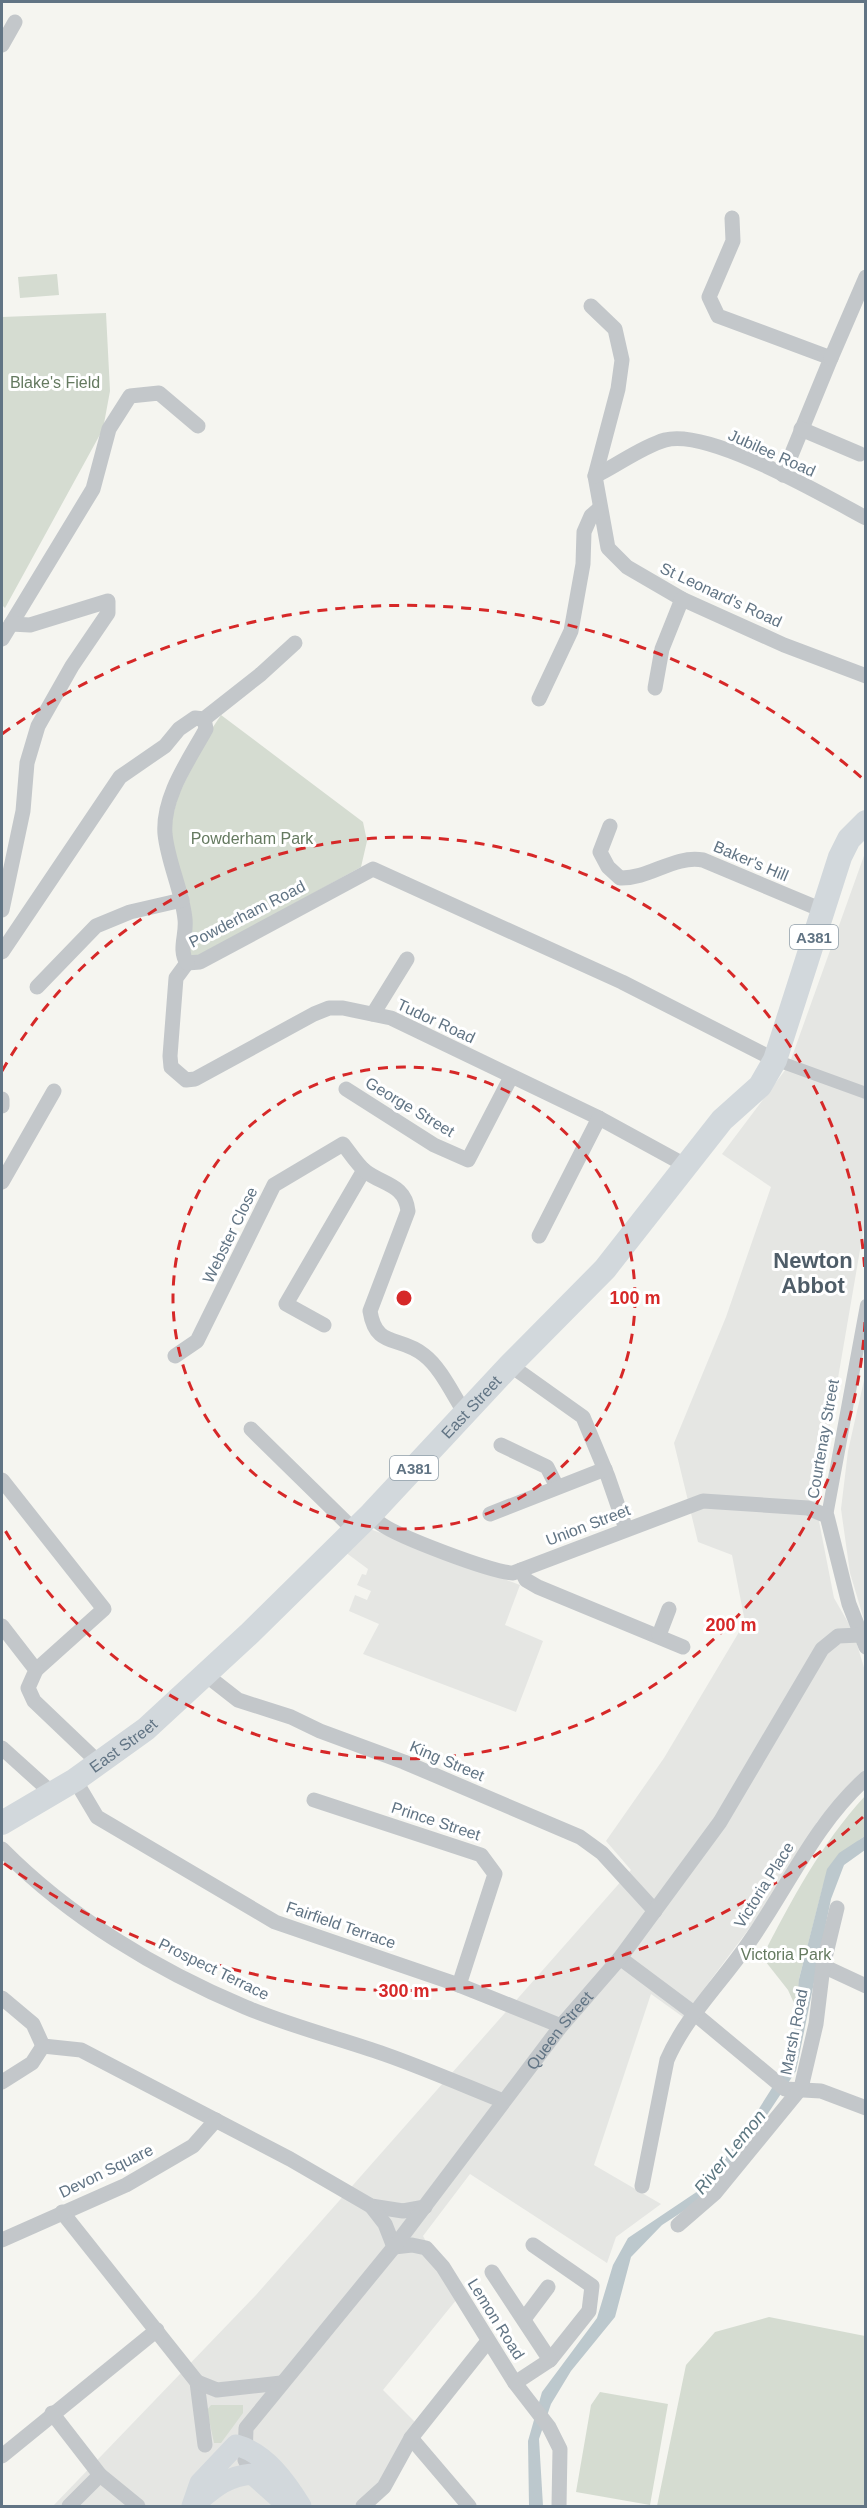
<svg xmlns="http://www.w3.org/2000/svg" width="867" height="2508" viewBox="0 0 867 2508" font-family="Helvetica,sans-serif">
<style>
.built{fill:#e5e6e3}
.green{fill:#d5dcd1}
.water{fill:#bcc8cd}
.lines{fill:none;stroke-linecap:round;stroke-linejoin:round}
.pedestrian{stroke:#c3c7ca;stroke-width:12}
.minor{stroke:#c3c7ca;stroke-width:15}
.secondary{stroke:#d2d8dc;stroke-width:21}
.primary{stroke:#d2d8dc;stroke-width:24}
.ring{fill:none;stroke:#d62828;stroke-width:3;stroke-dasharray:10 8}
.labels{text-anchor:middle;dominant-baseline:central;stroke-width:6;stroke-linejoin:round;paint-order:stroke}
.shield{fill:#fff;stroke:#909ea9;stroke-width:1.5}
.shield-label{font-size:15px;font-weight:bold;fill:#617484}
.park-label{font-size:16px;fill:#657a60;stroke:#fff}
.street-label{font-size:16px;fill:#617484;stroke:#fff}
.water-label{font-size:18px;font-style:italic;fill:#5c7781;stroke:#fff}
.district-label{font-size:22px;font-weight:bold;fill:#4f5d68;stroke:#fff}
.centre{fill:#d62828;stroke:#fff;stroke-width:3}
.ring-label{font-size:18px;text-anchor:middle;font-weight:bold;fill:#d62828;stroke:#fff;stroke-width:6;stroke-linejoin:round;paint-order:stroke}
</style>
<rect width="100%" height="100%" fill="#f5f5f0"/>
<path class="built" d="M865 853V1221L816 1506 834 1598 853 1631 865 1671V1774L817 1822 772 1898 683 2017 651 1994 594 2165 661 2204 616 2237 607 2263 470 2174 423 2236 457 2299 383 2390 424 2431 367 2506H53L256 2295 631 1870 606 1841 664 1758 745 1622 732 1555 698 1542 674 1443 726 1317 771 1187 722 1154 789 1065Z
M865 1376 866 1623H865L850 1573 841 1509 848 1451Z
M370 1529 520 1585 505 1625 543 1641 516 1712 363 1654 379 1624 349 1611 355 1595 367 1600 371 1591 357 1585 362 1574 366 1575 368 1569 345 1552Z"/>
<path class="green" d="M57 274 59 295 20 298 18 277Z
M106 313 110 391 103 429 5 608 2 605V317Z
M221 715 363 822 367 841 361 867 199 956 191 957 170 826 178 796 209 733Z
M865 1796V1836L859 1840 823 1886 799 1979 798 2012 788 1990 762 1957C792 1899 821 1844 865 1796Z
M769 2317 865 2336V2506H657L686 2365 715 2332Z
M600 2392 668 2404 650 2505 576 2492 591 2405Z
M211 2405H243V2413L221 2443H214L207 2410Z"/>
<path class="water" d="M865 1836V1850L844 1865 831 1899 796 2071 757 2130 699 2201 662 2225 631 2257 615 2317 571 2371 551 2404 539 2439 543 2506H529L528 2441 542 2392 597 2318 613 2265 628 2238 701 2189 741 2137 784 2069 793 2043 799 1979 827 1869 839 1853Z"/>
<g class="lines">
<path class="pedestrian" d="M775 1060 866 1093
M827 1516 866 1305"/>
<g class="minor">
<path d="M2 45 15 22"/>
<path d="M732 218 733 241 709 297 718 316 831 358 783 475"/>
<path d="M591 306 615 329 622 360 618 389 595 476 608 548 627 567 682 599 784 645 866 676"/>
<path d="M831 358 866 277"/>
<path d="M801 429 860 454"/>
<path d="M595 476C618 465 641 447 665 440 709 428 825 496 866 518"/>
<path d="M2 639 93 489 109 429 130 396 159 393 198 426"/>
<path d="M655 688 662 649 682 599"/>
<path d="M539 699 571 631 583 564 584 532 591 516 599 509"/>
<path d="M204 719 261 674 295 643"/>
<path d="M610 826 600 852 608 867 620 878C650 879 673 855 703 860L822 910"/>
<path d="M2 910 23 811 27 763 38 726 72 666 108 613V601L30 625 11 624"/>
<path d="M2 952 120 777 165 746 179 729 195 718 204 719"/>
<path d="M187 963 176 978 170 1056 171 1067 186 1080 195 1079 314 1014 329 1008H343L391 1018 599 1118 685 1165"/>
<path d="M187 963 200 962 373 869 622 982 775 1060"/>
<path d="M187 963C178 949 187 935 185 919 182 890 168 863 165 834 162 797 189 760 206 729L204 719"/>
<path d="M37 987 96 926 130 912 182 900"/>
<path d="M373 1014 407 959"/>
<path d="M346 1089 434 1145 468 1160 511 1077"/>
<path d="M2 1099V1106"/>
<path d="M2 1182 54 1091"/>
<path d="M539 1236 599 1118"/>
<path d="M324 1325 286 1304 364 1170"/>
<path d="M175 1356 197 1341 274 1185 343 1144C350 1153 357 1164 365 1171 383 1185 405 1184 408 1211L370 1311C376 1349 399 1335 424 1355 441 1368 453 1395 465 1413"/>
<path d="M510 1365 583 1417 608 1477 626 1529"/>
<path d="M251 1429 354 1530"/>
<path d="M501 1445 547 1467 557 1487"/>
<path d="M2 1480 104 1609 36 1670"/>
<path d="M371 1514C374 1517 377 1522 381 1524 399 1537 491 1572 513 1573L703 1501 808 1508 827 1516 849 1604 866 1647"/>
<path d="M490 1514 605 1469"/>
<path d="M521 1570 526 1580 538 1587 683 1647"/>
<path d="M2 1626 36 1670 28 1688 34 1701 99 1763"/>
<path d="M659 1635 669 1609"/>
<path d="M206 1675 238 1700 291 1717 320 1731 404 1762 580 1837 602 1853 655 1911"/>
<path d="M2 1748 53 1794"/>
<path d="M75 1780 97 1817 275 1922 459 1985 561 2026"/>
<path d="M314 1800 481 1855 495 1874 459 1985"/>
<path d="M2 1849C69 1917 157 1970 245 2007 290 2026 338 2038 384 2054 424 2068 463 2085 503 2101"/>
<path d="M620 1958 695 2014 785 2089 821 2091 866 2108"/>
<path d="M823 1966 866 1986"/>
<path d="M2 1998 33 2024 43 2046 81 2050 290 2159 371 2206 403 2211 425 2207"/>
<path d="M2 2082 32 2063 43 2046"/>
<path d="M642 2186 667 2060C686 2016 723 1981 750 1941 789 1885 815 1824 866 1778"/>
<path d="M371 2206 385 2224 394 2247 412 2245 426 2248 443 2267 515 2383 549 2427 560 2449 559 2506"/>
<path d="M62 2212 197 2382 205 2445"/>
<path d="M678 2225 715 2193 801 2088 816 2024 823 1966 837 1908"/>
<path d="M2 2240 126 2185 193 2146 216 2120"/>
<path d="M533 2245 592 2286 589 2311 550 2360"/>
<path d="M492 2272 550 2360 515 2383"/>
<path d="M524 2319 548 2287"/>
<path d="M197 2382 217 2390 281 2383"/>
<path d="M52 2413 100 2475 138 2506"/>
<path d="M411 2438 469 2506"/>
<path d="M2 2456 157 2330"/>
<path id="s1" d="M252 2474 245 2460 246 2428 394 2247 561 2026 620 1958 720 1822 822 1649 838 1636 860 1635"/>
<path d="M69 2506 100 2475"/>
<path d="M363 2506 384 2487 411 2438 488 2341"/>
</g>
<path class="secondary" d="M195 2504C214 2488 227 2476 252 2474L288 2506
M192 2506 200 2483 236 2445C266 2453 286 2482 301 2506"/>
<path class="primary" id="s2" d="M2 1823 75 1780 146 1729 250 1633 371 1514 510 1365 605 1269 722 1120 760 1086 775 1060 840 857 849 839 866 822"/>
</g>
<g class="ring">
<circle cx="404" cy="1298" r="231"/>
<path d="M865 1322A462 462 0 0 1 2 1525M2 1071A462 462 0 0 1 865 1274"/>
<path d="M863 1817A693 693 0 0 1 2 1862M2 734A693 693 0 0 1 863 779"/>
</g>
<g class="labels">
<g class="shield">
<rect x="790" y="925" width="48" height="24" rx="4.5"/>
<rect x="390" y="1456" width="48" height="24" rx="4.5"/>
</g>
<g class="shield-label">
<text x="814" y="937">A381</text>
<text x="414" y="1468">A381</text>
</g>
<g class="park-label">
<text x="55" y="382">Blake's Field</text>
<text x="252" y="838">Powderham Park</text>
<text x="786" y="1954">Victoria Park</text>
</g>
<g class="street-label">
<text transform="translate(772 453) rotate(24)">Jubilee Road</text>
<text transform="translate(721 595) rotate(25)">St Leonard's Road</text>
<text transform="translate(751 861) rotate(23)">Baker's Hill</text>
<text transform="translate(247 914) rotate(-27)">Powderham Road</text>
<text transform="translate(436 1021) rotate(25)">Tudor Road</text>
<text transform="translate(410 1107) rotate(31)">George Street</text>
<text transform="translate(230 1235) rotate(-64)">Webster Close</text>
<text stroke="none"><textPath href="#s2" startOffset="630">East Street</textPath></text>
<text transform="translate(823 1439) rotate(-80)">Courtenay Street</text>
<text transform="translate(588 1525) rotate(-21)">Union Street</text>
<text stroke="none"><textPath href="#s2" startOffset="144">East Street</textPath></text>
<text transform="translate(447 1761) rotate(23)">King Street</text>
<text transform="translate(436 1821) rotate(18)">Prince Street</text>
<text transform="translate(764 1885) rotate(-58)">Victoria Place</text>
<text transform="translate(341 1925) rotate(19)">Fairfield Terrace</text>
<text transform="translate(214 1969) rotate(26)">Prospect Terrace</text>
<text stroke="none"><textPath href="#s1" startOffset="554">Queen Street</textPath></text>
<text transform="translate(794 2032) rotate(-79)">Marsh Road</text>
<text transform="translate(106 2171) rotate(-26)">Devon Square</text>
<text transform="translate(496 2319) rotate(58)">Lemon Road</text>
</g>
<g class="water-label">
<text transform="translate(730 2152) rotate(-51)">River Lemon</text>
</g>
<g class="district-label">
<text x="813" y="1260">Newton<tspan x="813" dy="25">Abbot</tspan></text>
</g>
</g>
<circle cx="404" cy="1298" r="9" class="centre"/>
<g class="ring-label">
<text x="635" y="1304">100 m</text>
<text x="731" y="1631">200 m</text>
<text x="404" y="1997">300 m</text>
</g>
<rect width="867" height="2508" fill="none" stroke="#617484" stroke-width="6"/>
</svg>
